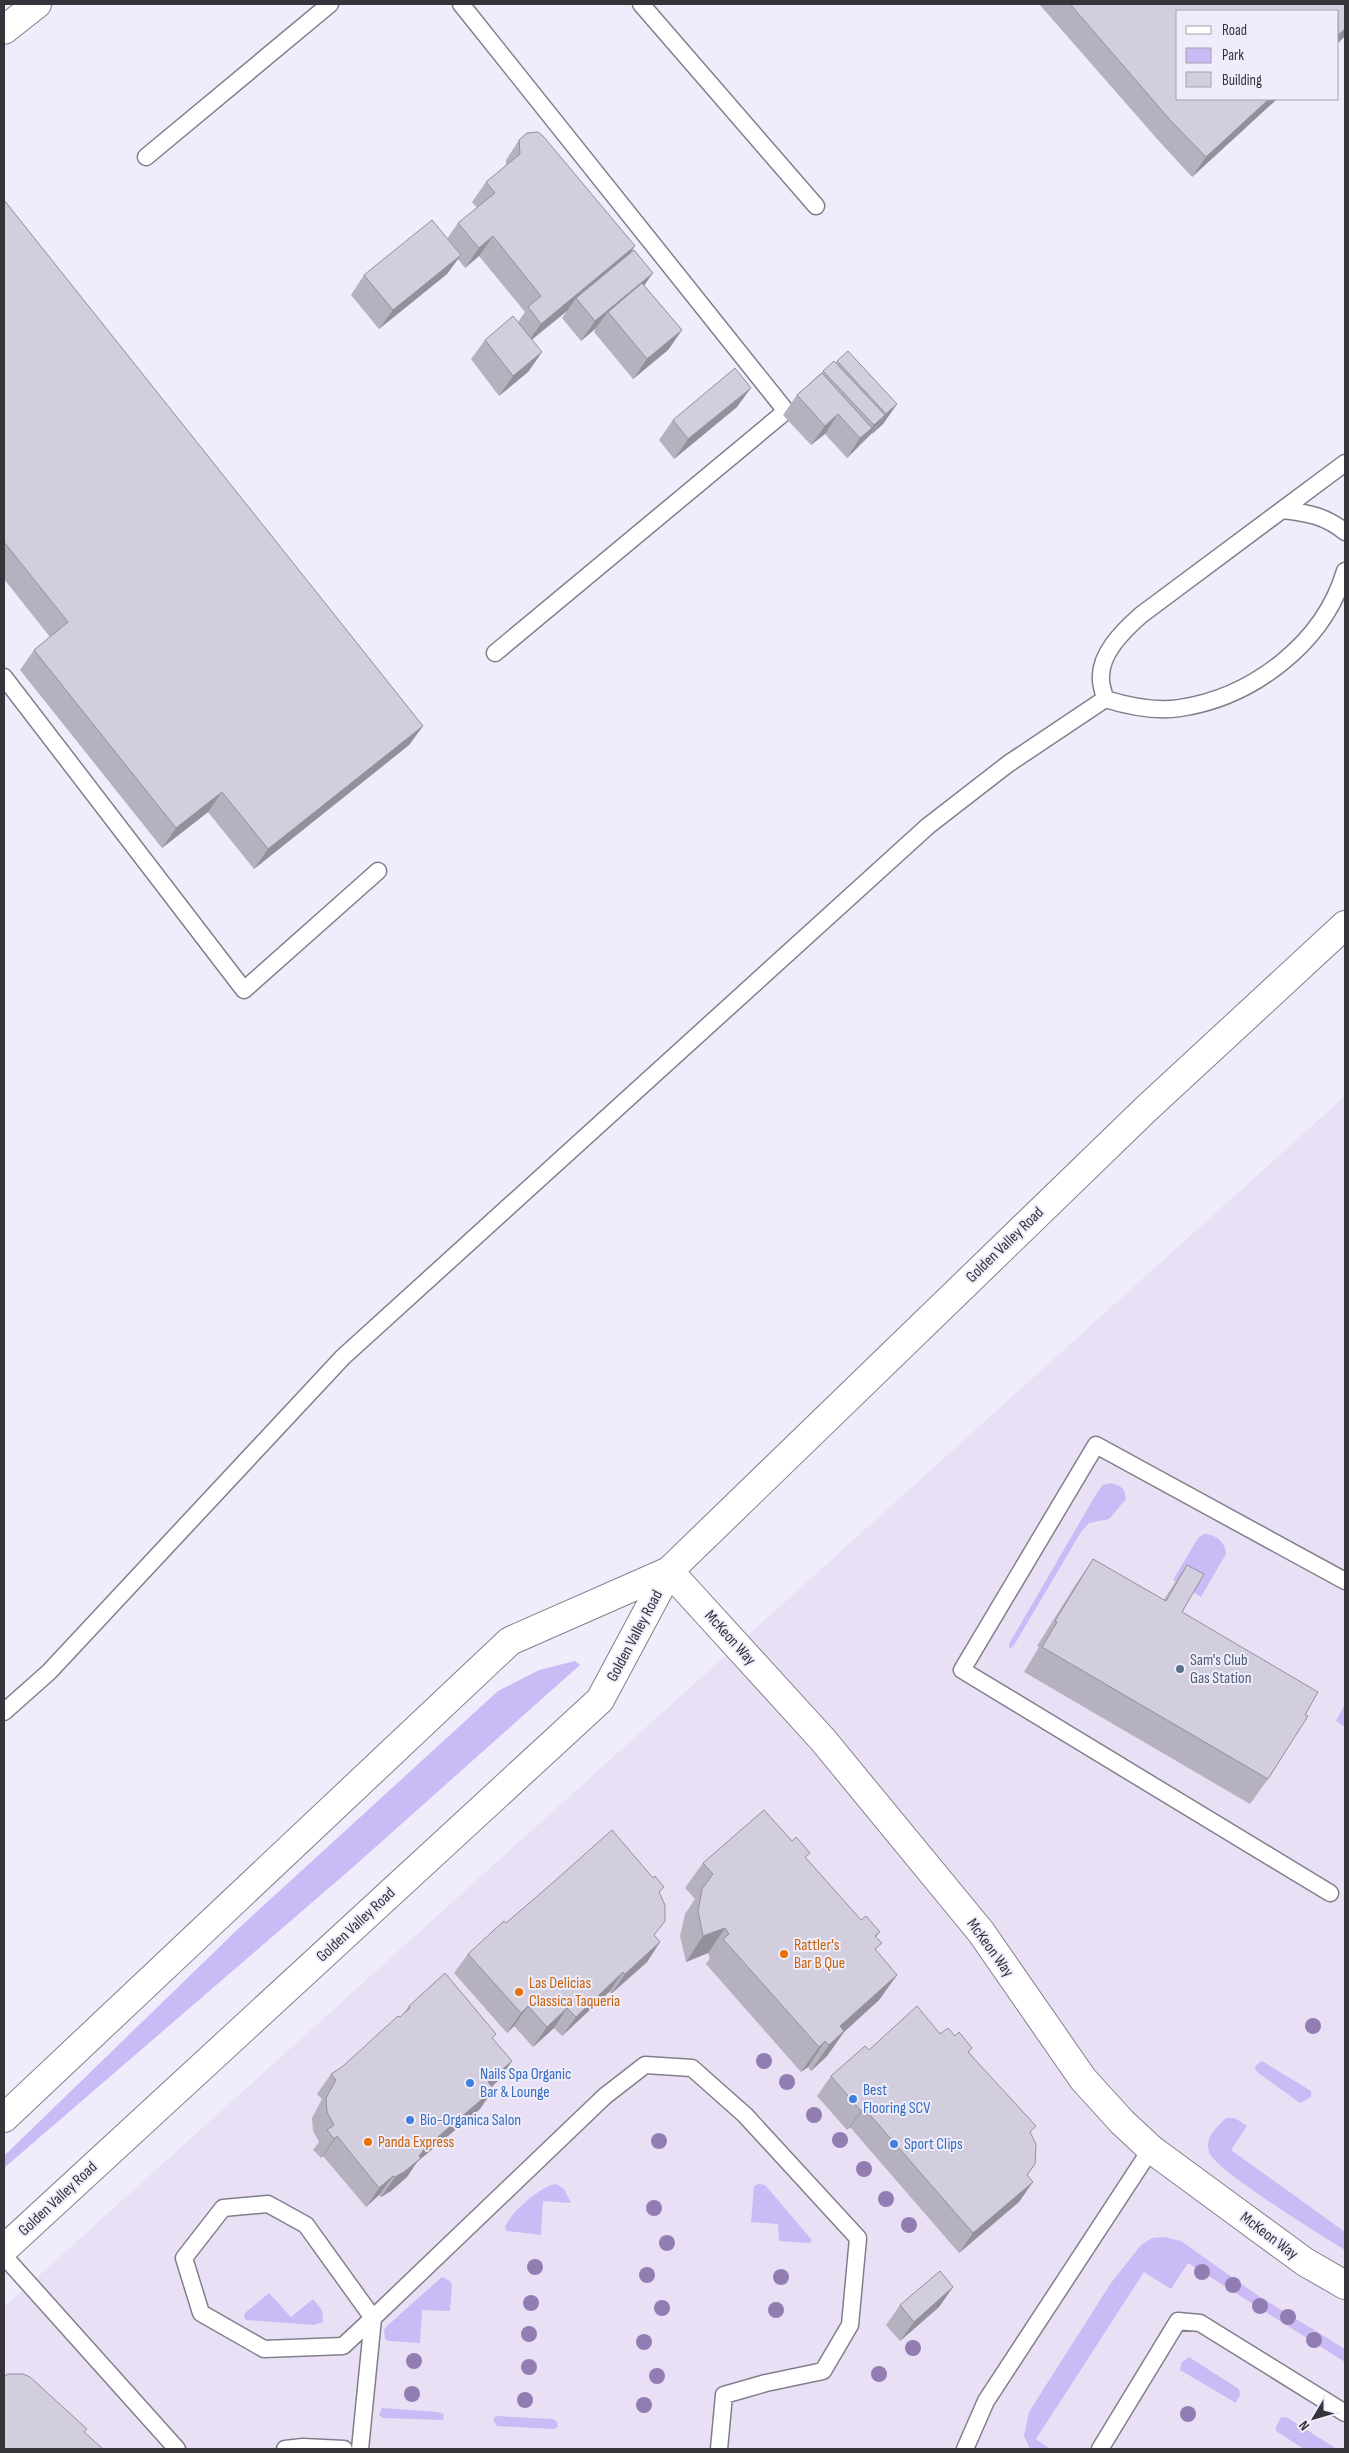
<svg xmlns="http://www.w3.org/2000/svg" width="1349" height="2453" viewBox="0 0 1349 2453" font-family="'Sofia Sans Condensed',sans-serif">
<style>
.commercial{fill:#e9e0f5}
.green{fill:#cabaf5}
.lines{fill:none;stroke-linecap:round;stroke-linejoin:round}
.service-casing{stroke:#827f8d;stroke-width:19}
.tertiary-casing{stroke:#827f8d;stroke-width:30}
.primary-casing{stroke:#827f8d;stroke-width:30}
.service{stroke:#fff;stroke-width:16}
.tertiary{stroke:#fff;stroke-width:28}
.primary{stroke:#fff;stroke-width:28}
.tree{fill:#927db3}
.wall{fill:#b5b1be}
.shaded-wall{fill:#93909b}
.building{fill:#d2cedd;stroke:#93909b}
.service-dot{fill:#5c6f8a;stroke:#efecfb;stroke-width:2}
.food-dot{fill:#e8710a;stroke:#efecfb;stroke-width:2}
.shop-dot{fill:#3f7fe0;stroke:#efecfb;stroke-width:2}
.labels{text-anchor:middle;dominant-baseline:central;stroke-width:4;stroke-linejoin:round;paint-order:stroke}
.street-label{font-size:16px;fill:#36343a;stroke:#efecfb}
.service-label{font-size:16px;fill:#4e5e75;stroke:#efecfb;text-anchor:start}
.food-label{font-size:16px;fill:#c56008;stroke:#efecfb;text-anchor:start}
.shop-label{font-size:16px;fill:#366cbe;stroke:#efecfb;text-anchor:start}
</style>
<rect width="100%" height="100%" fill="#efecfb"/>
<path class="commercial" d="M1345 1096V2449H4V2307Z"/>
<path class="green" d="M1110 1483C1121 1486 1125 1487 1126 1499L1109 1519 1089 1523 1081 1532 1013 1647 1009 1648V1644L1098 1491 1103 1485Z
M1204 1534C1216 1534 1226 1543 1226 1554L1201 1597 1173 1580 1198 1538Z
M575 1661 580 1665 352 1868 4 2168V2156L238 1929 498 1691 539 1670Z
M1345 1704V1727L1336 1721Z
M1262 2061 1311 2091V2097L1300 2103 1256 2071 1255 2066Z
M1226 2118H1235L1247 2126 1231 2150 1345 2232V2250C1322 2236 1220 2173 1210 2154 1203 2138 1216 2128 1226 2118Z
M556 2184 564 2189 571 2203 543 2201 541 2235 507 2231 505 2228C508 2214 542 2185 556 2184Z
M759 2184 765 2185 812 2240 809 2243 779 2241 778 2224 751 2222 754 2186Z
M1164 2237 1181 2241 1260 2297 1345 2349V2362L1188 2263 1171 2289 1144 2272 1036 2439 1050 2449H1030L1024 2436 1029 2412 1111 2283 1141 2245 1152 2238Z
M442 2277 450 2281 452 2286 450 2311 422 2310 420 2343 388 2341 385 2339 384 2330 387 2326Z
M269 2293 291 2317 313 2299 322 2310 323 2322 314 2325 246 2320 244 2317 245 2313Z
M1189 2357 1239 2389 1240 2395 1236 2403 1180 2370 1182 2362Z
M382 2408 438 2412 444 2414 443 2420 383 2418 379 2415Z
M496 2416 553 2419 557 2422 558 2427 553 2429 497 2426 493 2419Z
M1281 2417 1288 2418 1337 2449H1304L1276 2431V2427Z"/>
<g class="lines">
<defs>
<path id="service" d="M461 4 786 411 495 653
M641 4 816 206
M146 157 330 4
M1345 463 1141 615C1123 631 1099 654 1101 680 1101 686 1104 693 1105 699 1128 706 1156 712 1180 708 1253 697 1324 643 1345 571
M1283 510C1308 513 1326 516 1345 532
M4 677 244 990 378 871
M4 1712 49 1672 343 1357 928 826 1008 764 1105 699
M1330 1893 962 1670 1096 1445 1345 1581
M4 2256 177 2449
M285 2449 303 2447 344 2449
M360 2449 373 2318 306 2225 268 2204 223 2208 184 2258 201 2313 264 2349 343 2346 373 2318 605 2096 645 2065 692 2068 745 2115 858 2238 850 2325 823 2371 766 2383 724 2395 719 2449
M965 2449 986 2401 1151 2149
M1100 2449 1178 2321 1200 2323 1345 2413"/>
<path id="tertiary" d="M4 30 37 4
M669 1571 823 1740 981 1932 1083 2079 1122 2122 1151 2149 1305 2262 1345 2285"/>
<path id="primary" d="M4 2118 510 1641 669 1571
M4 2249 600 1700 669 1571 1146 1109 1345 925"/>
</defs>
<use href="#service" class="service-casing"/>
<use href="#tertiary" class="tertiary-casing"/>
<use href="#primary" class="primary-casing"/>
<use href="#service" class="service"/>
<use href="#tertiary" class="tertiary"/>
<use href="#primary" class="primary"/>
</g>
<g class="tree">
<circle cx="1313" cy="2026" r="8"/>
<circle cx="764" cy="2061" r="8"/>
<circle cx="787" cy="2082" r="8"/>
<circle cx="814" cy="2115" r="8"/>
<circle cx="840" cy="2140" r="8"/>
<circle cx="659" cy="2141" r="8"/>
<circle cx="864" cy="2169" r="8"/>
<circle cx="886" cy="2199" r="8"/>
<circle cx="654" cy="2208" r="8"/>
<circle cx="909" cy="2225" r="8"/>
<circle cx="667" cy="2243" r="8"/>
<circle cx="535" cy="2267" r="8"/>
<circle cx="1202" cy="2272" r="8"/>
<circle cx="647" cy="2275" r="8"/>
<circle cx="781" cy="2277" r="8"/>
<circle cx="1233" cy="2285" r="8"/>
<circle cx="531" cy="2303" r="8"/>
<circle cx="1260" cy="2306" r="8"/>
<circle cx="662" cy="2308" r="8"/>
<circle cx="776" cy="2310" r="8"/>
<circle cx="1288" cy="2317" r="8"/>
<circle cx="529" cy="2334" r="8"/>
<circle cx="1314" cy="2340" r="8"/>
<circle cx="644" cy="2342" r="8"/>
<circle cx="913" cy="2348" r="8"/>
<circle cx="414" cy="2361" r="8"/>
<circle cx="529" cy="2367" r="8"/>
<circle cx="879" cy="2374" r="8"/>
<circle cx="657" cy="2376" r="8"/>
<circle cx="412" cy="2394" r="8"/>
<circle cx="525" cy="2400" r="8"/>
<circle cx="644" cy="2405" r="8"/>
<circle cx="1188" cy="2414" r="8"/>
</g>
<path class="wall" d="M1039 4H1345V36L1338 43V11L1178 99H1277L1192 177 1158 140Z
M519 140 631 252 644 285 682 330 668 350 633 379 594 332 596 328 581 341 562 318 567 311 532 340 542 352 528 372 499 396 471 359 485 340 518 322 525 312 479 256 465 268 458 259 447 274 379 329 351 295 364 275 447 239 458 223 477 208 472 202 486 182 506 165V160Z
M4 200 423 726 409 745 254 869 208 812 162 848 20 670 34 650 50 637 4 579Z
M837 361 897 404 883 424 872 434V433L847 458 825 434 811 445 783 415 797 395 823 371 836 363Z
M737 407 674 459 659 440 673 420Z
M1093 1559 1164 1600 1170 1590 1187 1565 1182 1612 1268 1779 1250 1804 1024 1672 1039 1647 1037 1646 1076 1584Z
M806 1859 861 1920 880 1932 876 1937V1951L897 1975 879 2000 844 2032 827 2056 811 2071 808 2067 801 2072 706 1964 710 1958 708 1953 686 1962 680 1936 685 1914 695 1899 685 1888 703 1863Z
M659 1894 654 1935 660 1942 647 1962 611 1994 609 1992 562 2036 554 2028 533 2047 514 2026 507 2033 454 1973 468 1954 506 1923Z
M409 2006 492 2039 512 2061 498 2081 492 2086 480 2109 417 2162 407 2177 391 2191 381 2197 379 2195 366 2207 323 2156 321 2158 313 2150 319 2142 313 2131 312 2118 322 2099 317 2094 331 2074 342 2067 400 2017 403 2014Z
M940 2034 969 2052 1031 2134 1035 2164 1027 2176 1019 2202 959 2253 850 2127 847 2130 817 2096 831 2076 869 2050Z
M953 2287 939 2307 900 2341 886 2325 900 2305Z"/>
<path class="shaded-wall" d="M1345 29V36L1338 43V35Z
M1269 99H1277L1192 177 1206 157Z
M493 236 479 256 465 268 479 248Z
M635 246 622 266 576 298 567 311 527 343 541 324Z
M461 255 447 274 379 329 393 310Z
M653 273 639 293 608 312 596 328 581 341 595 321Z
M682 330 668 350 633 379 647 359Z
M542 352 528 372 499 396 513 376Z
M751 388 737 407 674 459 688 439Z
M897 404 883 424 872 434 886 414Z
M838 414 825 434 811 445 825 426Z
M885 415 871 434 860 445 874 425Z
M872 428 858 447 847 458 860 438Z
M423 726 409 745 254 869 268 849Z
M222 792 208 812 162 848 176 828Z
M725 1928 708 1953 686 1962 703 1936Z
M660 1942 647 1962 611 1994 625 1974Z
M623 1972 609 1992 562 2036 576 2017Z
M897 1975 879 2000 844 2032 827 2056 811 2071 829 2045 840 2026Z
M528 2006 514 2026 507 2033 521 2013Z
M567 2008 554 2028 533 2047 547 2027Z
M825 2041 808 2067 801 2072 819 2047Z
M512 2061 498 2081 474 2102 488 2082Z
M494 2089 480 2109 417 2162 407 2177 391 2191 381 2197 395 2177 426 2147Z
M864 2108 850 2127 847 2130 861 2111Z
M337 2136 323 2156 321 2158 334 2139Z
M393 2176 379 2195 366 2207 379 2188Z
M1033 2182 1019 2202 959 2253 973 2233Z
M953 2287 939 2307 900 2341 914 2322Z"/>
<path class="building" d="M1070 4H1345V29L1338 35V11H1178V99H1269L1206 157 1171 121Z
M538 132 543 136 635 246 541 324 528 307 541 296 493 236 479 248 458 223 495 193 486 182 520 154 519 140 527 133Z
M4 200 423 726 268 849 222 792 176 828 34 650 68 622 4 542Z
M432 220 461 255 393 310 364 275Z
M634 250 653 273 595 321 576 298Z
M642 283 682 330 647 359 608 312Z
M513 316 542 352 513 376 485 340Z
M848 351 897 404 886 414 837 361Z
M834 361 885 415 874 425 823 371Z
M735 368 751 388 688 439 673 420Z
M822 373 872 428 860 438 838 414 825 426 797 395Z
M1093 1559 1166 1601 1187 1565 1204 1574 1182 1612 1318 1692 1305 1715 1308 1716 1268 1779 1042 1647 1057 1622 1055 1621Z
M764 1810 792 1841 796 1837 810 1853 805 1857 861 1920 866 1916 880 1932 875 1936 882 1943 875 1949 897 1975 840 2026 844 2031 829 2045 825 2041 819 2047 723 1939 729 1934 725 1928 703 1936 698 1911 702 1889 713 1874 703 1863Z
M612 1830 653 1878 655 1876 664 1887 659 1892 665 1905V1921L654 1935 660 1942 625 1974 623 1972 576 2017 567 2008 547 2027 528 2006 521 2013 468 1954 504 1921 506 1923 549 1886Z
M445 1973 496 2034 492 2038 512 2061 488 2082 494 2089 426 2147 419 2156 421 2158 404 2172 395 2177 393 2176 379 2188 337 2136 334 2139 327 2130 334 2125 327 2112 326 2098 336 2080 331 2074 342 2067 398 2016 400 2017 410 2008 409 2006Z
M917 2006 940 2034 948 2028 955 2036 959 2032 972 2048 968 2052 1036 2126 1030 2132 1036 2144 1035 2164 1027 2175 1033 2182 973 2233 864 2108 861 2111 831 2076 865 2046 869 2050Z
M940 2271 953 2287 914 2322 900 2305Z
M8 2374H23L30 2377 87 2429 84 2432 103 2449H4V2376Z"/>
<circle class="service-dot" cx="1180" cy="1669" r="5"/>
<g class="food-dot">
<circle cx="784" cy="1954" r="5"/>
<circle cx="519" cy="1992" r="5"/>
<circle cx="368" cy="2142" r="5"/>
</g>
<g class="shop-dot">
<circle cx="470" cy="2083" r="5"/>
<circle cx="853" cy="2099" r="5"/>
<circle cx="410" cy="2120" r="5"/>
<circle cx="894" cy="2144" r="5"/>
</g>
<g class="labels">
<g class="street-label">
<text transform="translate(1005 1245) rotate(-44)">Golden Valley Road</text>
<text transform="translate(635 1636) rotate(-62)">Golden Valley Road</text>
<text transform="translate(730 1638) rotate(48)">McKeon Way</text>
<text transform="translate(356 1925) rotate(-43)">Golden Valley Road</text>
<text transform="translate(990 1948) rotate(54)">McKeon Way</text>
<text transform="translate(58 2199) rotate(-43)">Golden Valley Road</text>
<text transform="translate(1269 2236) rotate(37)">McKeon Way</text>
</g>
<g class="service-label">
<text x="1190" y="1660">Sam's Club<tspan x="1190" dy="18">Gas Station</tspan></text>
</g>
<g class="food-label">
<text x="794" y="1945">Rattler's<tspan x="794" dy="18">Bar B Que</tspan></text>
<text x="529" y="1983">Las Delicias<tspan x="529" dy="18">Classica Taqueria</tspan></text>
<text x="378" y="2142">Panda Express</text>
</g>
<g class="shop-label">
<text x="480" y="2074">Nails Spa Organic<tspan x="480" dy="18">Bar &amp; Lounge</tspan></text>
<text x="863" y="2090">Best<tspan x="863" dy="18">Flooring SCV</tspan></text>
<text x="420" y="2120">Bio-Organica Salon</text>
<text x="904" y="2144">Sport Clips</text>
</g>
</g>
<rect width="1349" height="2453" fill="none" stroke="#36343a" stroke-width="10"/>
<rect x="1176" y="10" width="162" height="90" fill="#efecfb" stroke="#a5a2ae"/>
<rect x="1186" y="26" width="25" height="8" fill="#ffffff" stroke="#a5a2ae"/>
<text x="1222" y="35" font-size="15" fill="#36343a">Road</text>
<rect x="1186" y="48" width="25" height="15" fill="#cabaf5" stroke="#a5a2ae"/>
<text x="1222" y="60" font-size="15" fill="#36343a">Park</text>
<rect x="1186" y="72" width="25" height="15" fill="#d2cedd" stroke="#a5a2ae"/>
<text x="1222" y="85" font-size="15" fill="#36343a">Building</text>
<g transform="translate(1314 2418) rotate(232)" stroke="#efecfb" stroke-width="4" paint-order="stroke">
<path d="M0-4L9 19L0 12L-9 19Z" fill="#36343a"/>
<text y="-8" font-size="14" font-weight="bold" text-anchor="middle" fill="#36343a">N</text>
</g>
</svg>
